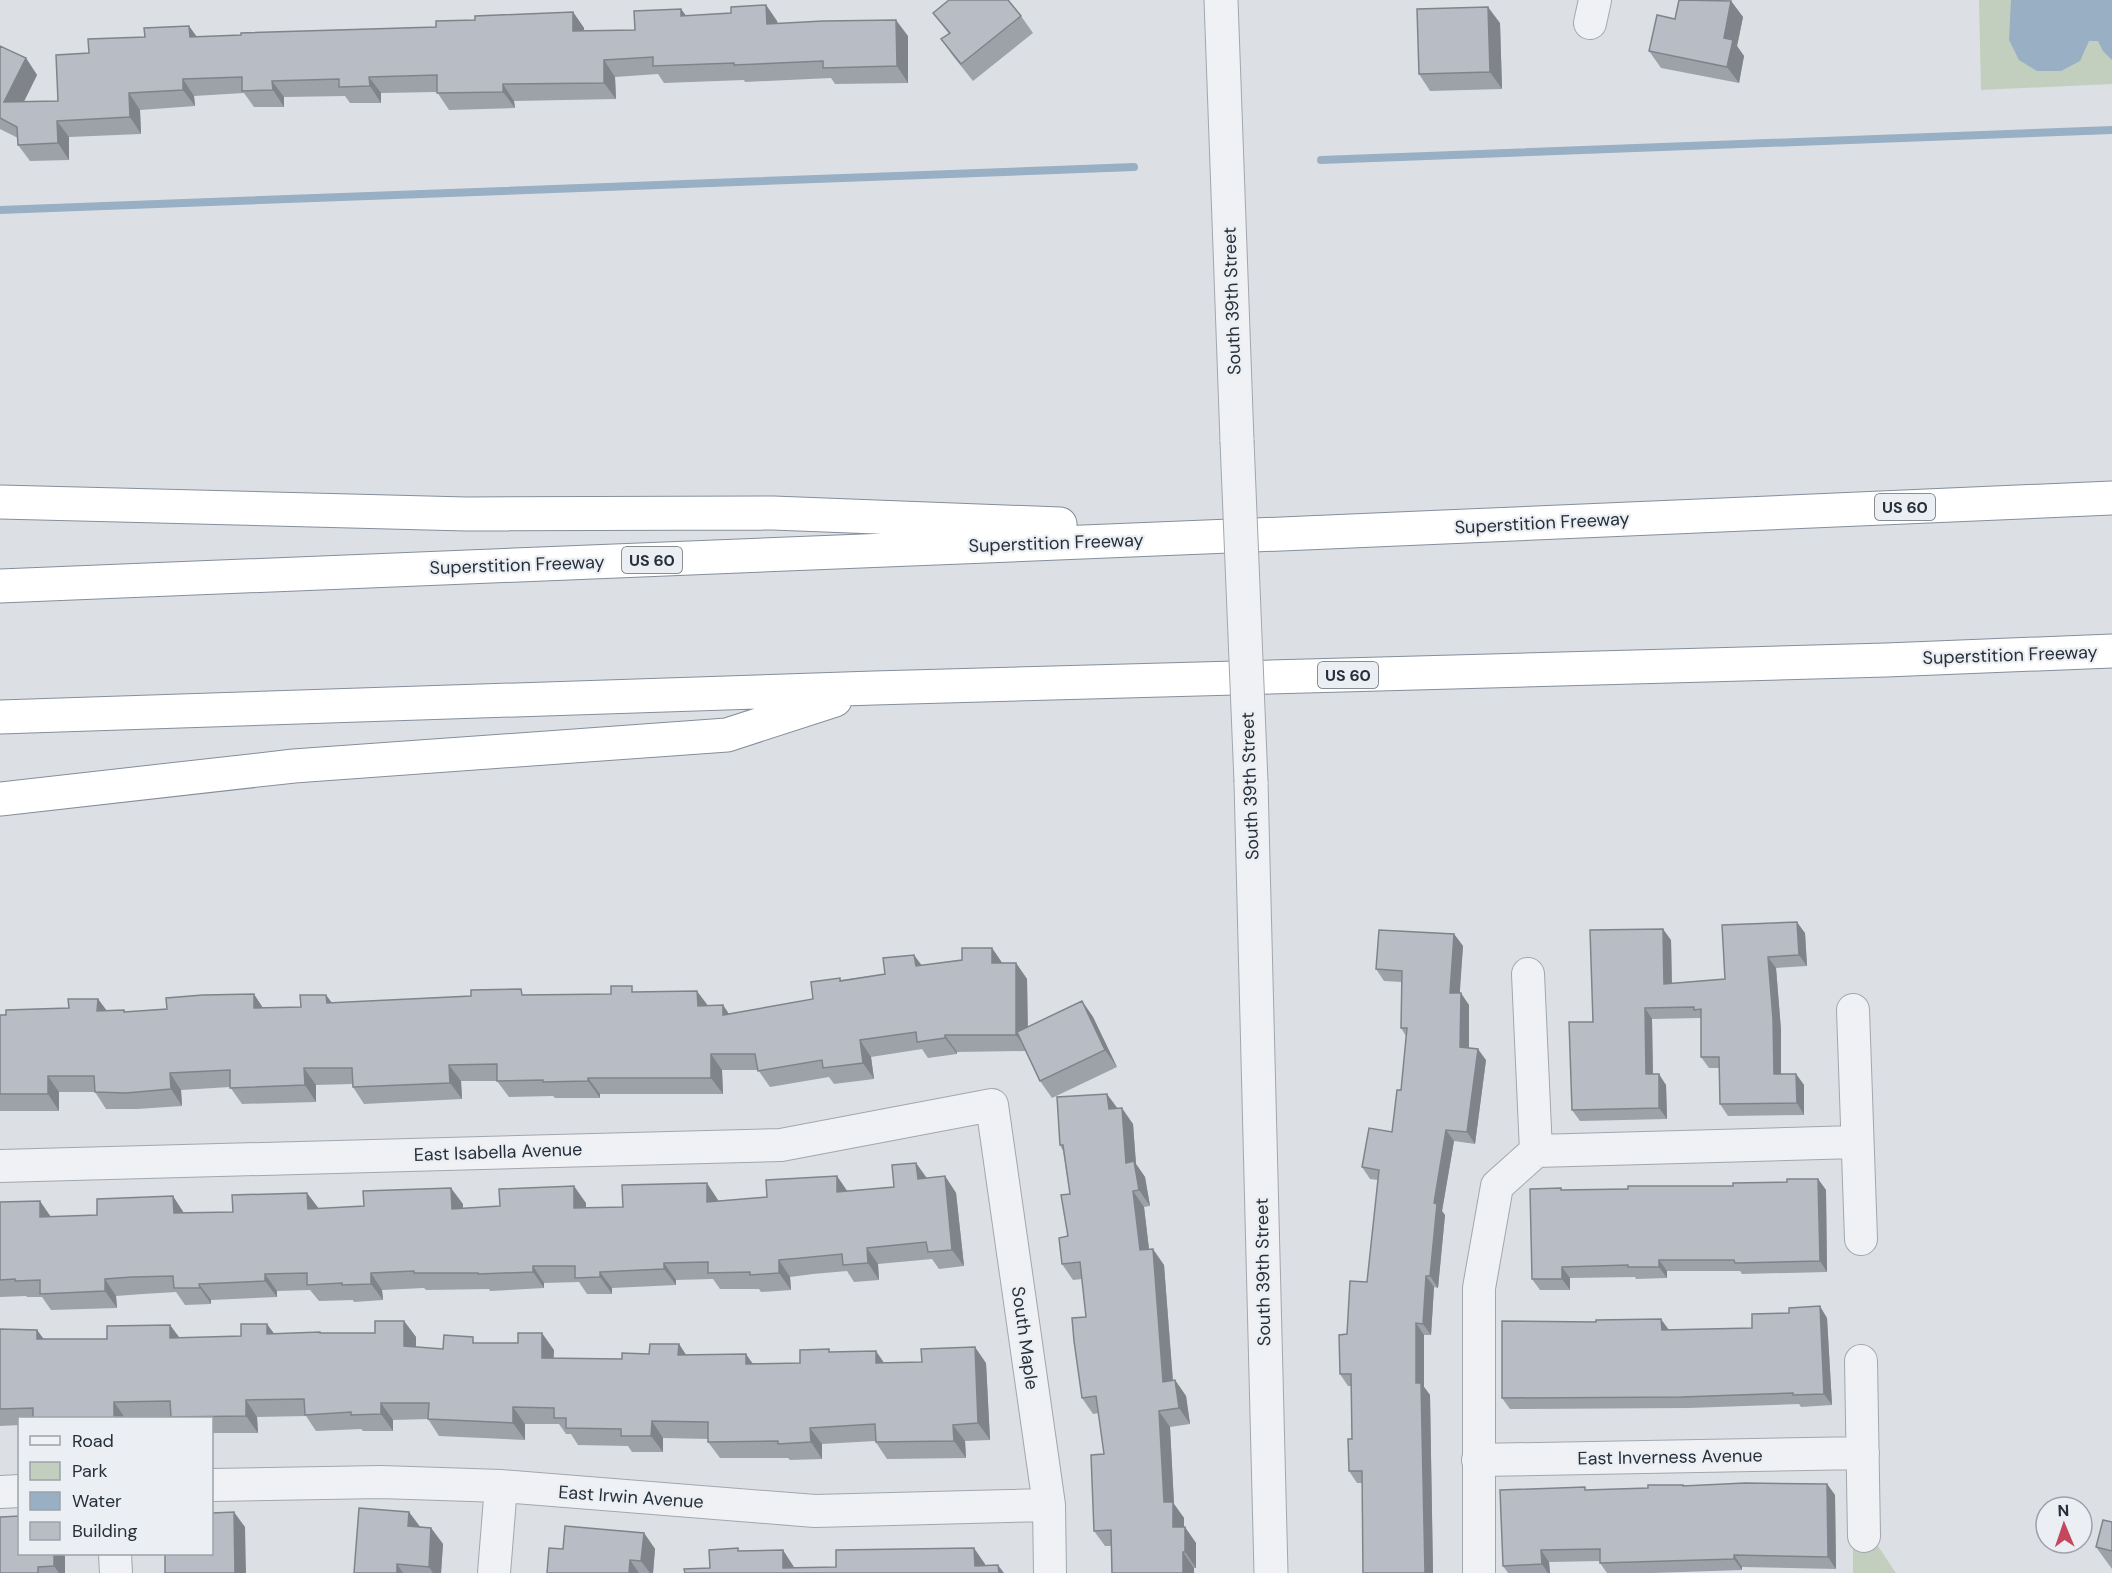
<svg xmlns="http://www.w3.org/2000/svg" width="2112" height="1573" viewBox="0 0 2112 1573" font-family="'DM Sans',sans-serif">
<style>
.green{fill:#c3cfbe}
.water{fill:#99afc3}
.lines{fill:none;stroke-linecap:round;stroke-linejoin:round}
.stream{stroke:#99afc3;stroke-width:8}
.minor-casing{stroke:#a2a7ae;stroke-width:34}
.tertiary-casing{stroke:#a2a7ae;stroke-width:35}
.motorway-casing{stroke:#858e9b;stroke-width:35}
.minor{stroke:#eff1f4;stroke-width:32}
.tertiary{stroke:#eff1f4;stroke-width:33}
.motorway{stroke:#fff;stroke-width:33}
.tertiary-bridge-casing{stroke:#a2a7ae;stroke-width:35;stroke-linecap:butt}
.tertiary-bridge{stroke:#eff1f4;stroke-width:33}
.wall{fill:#9da2a9}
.shaded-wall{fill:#80848a}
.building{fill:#b7bcc5;stroke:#80848a;stroke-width:1.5}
.labels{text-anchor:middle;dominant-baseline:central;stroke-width:4.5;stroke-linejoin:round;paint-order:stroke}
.shield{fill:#ebeff3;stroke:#626972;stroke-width:1.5}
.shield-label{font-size:16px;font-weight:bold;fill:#272f3a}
.street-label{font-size:18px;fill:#272f3a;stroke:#ebeff3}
</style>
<rect width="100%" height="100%" fill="#dce0e5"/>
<path class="green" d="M1979 0H2112V84L1981 90Z
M1876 1543 1896 1573H1853V1544Z"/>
<path class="water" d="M2011 0H2112V60L2103 51 2098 41H2089L2080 61 2061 71H2037L2019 60 2009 40Z"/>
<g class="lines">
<path class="stream" d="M1321 160 2112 130
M0 210 1134 167"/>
<defs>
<path id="minor" d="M1590 23 1595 0
M1528 974 1536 1151
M1853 1010 1861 1239
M0 1166 781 1145 992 1105 1049 1505 1050 1573
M1861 1361 1864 1536
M1478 1460 1863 1453
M212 1485 381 1482 501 1486 815 1511 1049 1505
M0 1492 20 1491
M115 1554 116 1573
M494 1573 501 1486
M1479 1573V1288L1497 1186 1536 1151 1856 1142"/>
<path id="tertiary" d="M1221 0 1237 441
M1251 782 1271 1573"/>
<path id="motorway" d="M0 502 466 514 773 513 1060 524
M0 586 1305 533 2112 498
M0 717 874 688 1886 660 2112 651
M0 799 294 766 727 735 835 700"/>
</defs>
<use href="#minor" class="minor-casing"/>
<use href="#tertiary" class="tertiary-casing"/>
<use href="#motorway" class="motorway-casing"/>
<use href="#minor" class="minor"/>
<use href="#tertiary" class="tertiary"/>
<use href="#motorway" class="motorway"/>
<defs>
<path id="tertiary-bridge" d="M1237 441 1251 782"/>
</defs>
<use href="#tertiary-bridge" class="tertiary-bridge-casing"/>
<use href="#tertiary-bridge" class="tertiary-bridge"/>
</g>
<path class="wall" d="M1731 1 1743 17 1737 46 1744 56 1739 83 1661 68 1649 51 1675 19Z
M766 5 777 21 778 24 908 36V83L835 84 831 78 745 82 744 80 664 83 658 74 615 77 616 99 514 101 515 108 449 110 437 92 381 93V103H350L345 96 284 97V107H254L244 93 194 96 195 106 140 110 141 134 69 137V160L30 161 18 145V138L0 129V46L26 58 37 75 24 102 58 101 89 53 145 37 189 26 197 37 436 27 475 20 573 12 584 28V31L635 30 681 9 686 16 731 13Z
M933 13 1021 16 1033 33 973 81 953 56 941 39 949 34Z
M1500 23 1502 89 1430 91 1419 74Z
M1805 933 1807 966 1776 968 1781 1030V1074H1796L1804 1085V1115L1728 1116 1720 1104 1719 1068H1709L1701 1057V1019L1700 1018 1652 1019 1653 1074 1666 1085 1667 1119 1580 1121 1572 1110 1593 1022 1671 940 1672 983 1725 979Z
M1454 934 1463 946 1459 993 1469 1005V1048L1486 1060 1475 1144 1454 1141 1442 1211 1445 1215 1438 1288 1434 1287 1431 1335H1424V1387L1430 1395 1433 1573H1363L1362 1483H1357L1349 1471 1352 1439V1386H1348L1340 1374 1347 1334 1367 1282 1378 1180 1370 1179 1362 1167 1392 1132 1401 1090 1406 1036 1401 1028 1402 982 1384 981 1376 969Z
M992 948 1002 963H1016L1027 979 1028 1027 1082 1001 1093 1017 1117 1067 1052 1098 1040 1081 1026 1051 957 1052V1054L928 1058 922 1049 871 1057 874 1079 834 1084 829 1077 770 1087 758 1070H722L723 1094H600V1098H555L553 1096 509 1097 497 1081H461L462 1099 364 1104 353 1087 352 1084 316 1085V1102L242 1104 230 1087 181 1090 182 1106 137 1109H106L95 1092H59V1111H0V1015L69 1008 98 999 106 1010H124L125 1012 301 1007 326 995 332 1003 526 995 611 994 636 992 708 1006 723 1005 729 1014 813 999 840 978 841 980 885 974 922 965 962 960Z
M1118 1108 1133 1124 1136 1164 1145 1177 1150 1206 1144 1207 1149 1249 1164 1265 1173 1380H1175L1186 1396 1190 1424 1170 1427 1174 1504 1184 1518V1527L1196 1543V1568H1194V1573H1112L1111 1546H1105L1094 1531 1104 1454 1099 1413 1093 1414 1082 1398 1086 1317 1082 1279 1073 1280 1062 1264 1068 1236 1070 1194 1063 1151 1060 1145Z
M916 1163 927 1178 945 1176 956 1193 964 1266 939 1269 932 1259 878 1264 879 1280 854 1282 847 1271 813 1274 790 1277 791 1290 761 1292 759 1289H720L713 1279 676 1280V1285L612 1288V1294H587L579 1282 544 1283V1288L490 1291 489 1289 426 1290 424 1288 382 1290 383 1300 354 1302 353 1300 319 1301 310 1290 277 1291V1297L211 1300V1304L185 1305 176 1292 143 1294 116 1296 117 1308 51 1310 42 1297H27L26 1296 0 1297V1202L51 1217 233 1212 307 1193 319 1209 463 1204V1208L586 1203V1207H623L718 1200V1201L894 1187Z
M1818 1179 1826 1190 1827 1272 1742 1274 1740 1271H1667V1278L1636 1279 1635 1277 1570 1278V1290H1540L1532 1279 1561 1188 1562 1190 1733 1186 1787 1182Z
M1827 1318 1832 1405 1801 1407 1799 1404 1689 1408 1510 1409 1502 1398 1669 1330 1752 1328Z
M404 1321 416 1337V1347L443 1349 477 1343 554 1350 553 1358 622 1359 649 1354 679 1344 686 1355 753 1363H800L831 1352 884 1363H986L990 1440 965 1441 966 1458 887 1459 875 1441 822 1444V1459L790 1460 788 1458H720L708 1442V1439L663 1438V1452H632L628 1446 578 1445 571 1434H566L559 1424H525V1440L439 1436 428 1419 393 1420V1431H363L361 1429 316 1431 306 1416 257 1417 258 1433H212V1419H171V1417L125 1419H20V1425L0 1426V1329L37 1330 43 1339H107L170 1325 179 1338 241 1336 274 1334 375 1333Z
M1827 1484 1835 1495 1836 1569 1742 1567V1570L1652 1573H1607L1600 1563V1561L1549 1562 1550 1573H1508L1503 1566 1586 1490 1648 1488 1684 1486Z
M409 1512 420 1527 431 1528 443 1544 441 1573H354Z
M2112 1522V1569L2096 1547Z
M644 1533 655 1549 653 1573H547L563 1549Z
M20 1554H63L65 1556V1573H0Z"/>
<path class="shaded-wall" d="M1731 1 1743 17 1737 46 1744 56 1739 83 1727 67 1724 38Z
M766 5 777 21 778 41 767 24Z
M1488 7 1500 23 1502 89 1490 72Z
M681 9 693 25 681 16Z
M573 12 584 28 585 47 573 31Z
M896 20 908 36V83L897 66Z
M189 26 201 43 190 37Z
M26 58 37 75 15 119 4 102Z
M604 60 615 77 616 99 604 83Z
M369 77 381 93V103L370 86Z
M183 79 194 96 195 106 183 90Z
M272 81 284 97V107L273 90Z
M503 84 514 101 515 108 503 92Z
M129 93 140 110 141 134 130 117Z
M57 121 69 137V160L58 143Z
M1797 922 1805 933 1807 966 1799 955Z
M1663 929 1671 940 1672 995 1664 984Z
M1454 934 1463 946 1459 1005 1450 993Z
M992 948 1003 964 992 963Z
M914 955 926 971 916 966Z
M1768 957 1776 968 1781 1030V1085L1774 1074Z
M1016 963 1027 979 1028 1051 1016 1035Z
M697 991 709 1007 698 1006Z
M1461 993 1469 1005V1059L1460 1047Z
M254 994 265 1011 254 1008Z
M326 995 338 1011 327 1003Z
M98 999 110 1015 97 1011Z
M1082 1001 1093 1017 1117 1067 1105 1050Z
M723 1005 734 1022 723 1015Z
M1645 1008 1652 1019 1653 1085 1646 1074Z
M945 1035 957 1052V1054L945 1038Z
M860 1040 871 1057 874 1079 863 1063Z
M1478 1049 1486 1060 1475 1144 1467 1132Z
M711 1054 722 1070 723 1094 711 1078Z
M449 1065 461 1081 462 1099 450 1083Z
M304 1068 316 1085V1102L305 1085Z
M170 1073 181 1090 182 1106 171 1089Z
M1659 1074 1666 1085 1667 1119 1659 1108Z
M1796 1074 1804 1085V1115L1797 1103Z
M48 1076 59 1092V1111L48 1094Z
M588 1078 600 1094V1098L588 1081Z
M1107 1094 1118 1109H1109Z
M1122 1108 1133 1124 1136 1164 1145 1177 1150 1206 1139 1190 1126 1163Z
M1446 1130 1454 1141 1442 1211 1445 1215 1438 1288 1430 1276 1434 1203Z
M916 1163 927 1179H918Z
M837 1176 848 1192H837Z
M945 1176 956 1193 964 1266 952 1250Z
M1818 1179 1826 1190 1827 1272 1820 1261Z
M707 1183 718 1200 719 1218 707 1202Z
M574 1186 586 1203V1224L574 1208Z
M451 1188 463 1204V1225L452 1209Z
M1133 1191 1144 1207 1151 1266 1140 1250Z
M307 1193 319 1209H308Z
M173 1196 184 1213H174Z
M40 1201 51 1217H40Z
M867 1248 878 1264 879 1280 868 1263Z
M1153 1249 1164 1265 1174 1397 1163 1382Z
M779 1260 790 1277 791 1290 779 1273Z
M1659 1260 1667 1271V1278L1659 1267Z
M664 1263 676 1280V1285L664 1269Z
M533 1266 544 1283V1288L533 1272Z
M1562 1267 1570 1278V1290L1562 1279Z
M600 1272 612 1288V1294L600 1277Z
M371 1273 382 1290 383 1300 371 1284Z
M265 1274 277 1291V1297L265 1281Z
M1426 1276 1434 1287 1431 1335 1423 1324Z
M105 1279 116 1296 117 1308 105 1291Z
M199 1284 211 1300V1304L200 1288Z
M1820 1306 1827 1318 1832 1405 1824 1394Z
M1661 1319 1669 1330H1662Z
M404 1321 416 1337V1362L404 1346Z
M1416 1323 1424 1335V1387L1430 1395 1433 1573H1425L1416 1383Z
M267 1324 279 1340 267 1334Z
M170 1325 182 1341 170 1338Z
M37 1330 49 1346 37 1339Z
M542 1333 554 1350 553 1374 542 1358Z
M679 1344 690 1361 678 1355Z
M975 1347 986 1363 990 1440 978 1423Z
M876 1351 887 1367 876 1363Z
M746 1354 758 1371 746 1364Z
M1175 1380 1186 1396 1190 1424 1179 1408Z
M246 1400 257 1417 258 1433 246 1416Z
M114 1402 125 1418V1419H114Z
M381 1403 393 1420V1431L381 1414Z
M513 1407 525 1424V1440L513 1423Z
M1159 1411 1170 1427 1174 1504 1184 1518V1543L1173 1527 1164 1502Z
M652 1421 663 1438V1452L651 1436Z
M953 1425 965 1441 966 1458 954 1441Z
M810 1428 822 1444V1459L811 1442Z
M1827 1484 1835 1495 1836 1569 1828 1557Z
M234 1512 245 1527 246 1573H235Z
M409 1512 421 1528 408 1526Z
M1185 1527 1196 1543V1568L1185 1552Z
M431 1528 443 1544 441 1573H433L429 1567Z
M644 1533 655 1549 653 1573H650L641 1561Z
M974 1548 985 1564 986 1573 975 1566Z
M783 1550 794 1567V1573L783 1568Z
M1541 1550 1549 1562 1550 1573H1548L1542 1564Z
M1183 1552 1194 1568V1573H1183Z
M54 1554H63L65 1556V1573H59L54 1566Z
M1734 1555 1742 1567V1570L1734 1559Z
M630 1560 639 1573H629Z
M397 1564 403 1573H397Z
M998 1565 1004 1573H999Z"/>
<path class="building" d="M949 0H1008L1021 16 961 64 941 39 950 33 933 13Z
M1679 0 1731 1 1724 38 1733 40 1727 67 1649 51 1657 15 1675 19Z
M766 5 767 24 823 21 896 20 897 66 823 68V61L734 65V63L653 66V57L604 60V83L503 84V92L437 93V75L369 77 370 86 339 87V79L272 81 273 90 242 91V77L183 79V90L129 93 130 117 57 121 58 143 18 145 17 127 0 118V46L26 58 4 102 58 101 56 55 89 53 88 39 145 37 144 28 189 26 190 37 241 35V33L436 27V21L475 20V16L573 12V31L635 30 634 11 681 9V16L731 13V7Z
M1488 7 1490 72 1419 74 1417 9Z
M1797 922 1799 955 1768 957 1773 1019 1774 1074H1796L1797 1103 1720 1104 1719 1057H1701V1009L1694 1010V1007L1645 1008 1646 1074H1659V1108L1572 1110 1569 1022H1593L1590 930 1663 929 1664 984 1725 979 1722 925Z
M1379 930 1454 934 1450 993H1461L1460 1047 1478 1049 1467 1132 1446 1130 1434 1203 1437 1204 1430 1276H1426L1423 1324 1416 1323V1383H1421L1425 1573H1363L1362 1471H1349L1348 1439H1352L1351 1374H1340L1339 1335 1347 1334 1350 1281 1367 1282 1379 1170 1362 1167 1369 1128 1392 1132 1397 1090H1401L1407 1028H1401L1402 971 1376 969Z
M962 948H992V963H1016V1035H945V1038L917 1042 916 1032 860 1040 863 1063 823 1068 822 1060 758 1071 755 1054H711V1078H588V1081L543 1082V1080L497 1081V1064L449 1065 450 1083 353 1087 352 1068H304L305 1085 230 1088V1070L170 1073 171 1089 126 1093 95 1092 94 1076H48V1094H0V1015H6V1010L69 1008 68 999H98L97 1011 124 1010V1012L167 1009 166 998 203 995 254 994V1008L301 1007 300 995H326L327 1003 471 996V990L521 989 522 995 611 994V986H632V992L697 991 698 1006 723 1005V1015L813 999 811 982 840 978V981L885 974 883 958 914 955 916 966 962 960Z
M1082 1001 1105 1050 1040 1081 1017 1032Z
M1107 1094 1109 1109 1122 1108 1126 1163 1134 1161 1139 1190 1133 1191 1140 1250 1153 1249 1163 1382 1175 1380 1179 1408 1159 1411 1164 1502H1173V1527H1185V1552H1183V1573H1112L1111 1530 1094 1531 1091 1455 1104 1454 1096 1396 1082 1398 1074 1341 1072 1318 1086 1317 1080 1262 1062 1264 1059 1238 1068 1236 1061 1195 1070 1194 1063 1145H1060L1057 1097Z
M916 1163 918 1179 945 1176 952 1250 928 1252 926 1242 867 1248 868 1263 843 1265 842 1254 801 1258 779 1260V1273L750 1275V1272L708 1273V1262L664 1263V1269L600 1272V1277L575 1278V1266H533V1272L478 1274V1273H414V1271L371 1273V1284L342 1285V1283L307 1285V1273L265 1274V1281L199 1284 200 1288H174L173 1276 132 1277 105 1279V1291L40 1294V1280L15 1281V1279L0 1280V1202L40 1201V1217L97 1215V1199L173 1196 174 1213 233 1212 232 1195 307 1193 308 1209 364 1206 363 1191 451 1188 452 1209 500 1206 499 1189 574 1186V1208L623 1207 622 1185 707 1183V1202L767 1197 766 1180 837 1176V1192L894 1187 892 1165Z
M1787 1179H1818L1820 1261 1735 1263 1734 1260H1659V1267H1628V1265L1562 1267V1279H1532L1530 1189 1561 1188V1190L1628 1189V1186H1733V1183L1787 1182Z
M1820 1306 1824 1394 1793 1395V1393L1681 1397 1502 1398V1321L1596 1322V1320L1661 1319 1662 1330 1752 1328V1314L1789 1313V1308Z
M375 1321H404V1346L443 1349 444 1335 473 1337V1343H518V1333H542V1358L622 1359V1353L649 1354 650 1344H679L678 1355 746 1354V1364L800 1363V1350L829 1349V1352L876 1351V1363L922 1362 921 1349 975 1347 978 1423 953 1425 954 1441 876 1442 875 1424 810 1428 811 1442 778 1444V1441L708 1442V1422L652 1421 651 1436H621V1429L566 1428V1418H554V1408L513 1407V1423L428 1419 429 1403H381V1414L351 1415V1412L305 1415 304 1399 246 1400V1416L171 1417 170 1401 114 1402V1419H33V1408L0 1409V1329L37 1330V1339H107V1326L170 1325V1338L241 1336V1324H267V1334L320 1332V1333H375Z
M1745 1483 1827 1484 1828 1557 1734 1555V1559L1600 1563V1549L1541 1550 1542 1564 1503 1566 1500 1490 1585 1487V1490L1648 1488V1485H1683V1486Z
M359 1508 409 1512 408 1526 431 1528 429 1567 397 1564V1573H354Z
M234 1512 235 1573H165V1554H212V1513Z
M20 1516V1554H54V1566L38 1567V1573H0V1517Z
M2103 1520 2112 1522V1551L2096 1547Z
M565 1526 644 1533 641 1561 630 1560 629 1573H547L549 1548 563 1549Z
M738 1548V1551L783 1550V1568L836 1567V1550L974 1548 975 1566 998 1565 999 1573H685L684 1569 710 1568 709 1550Z"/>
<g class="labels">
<g class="shield">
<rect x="1875" y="494" width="60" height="26" rx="4.5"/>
<rect x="622" y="547" width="60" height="26" rx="4.5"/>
<rect x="1318" y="662" width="60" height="26" rx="4.5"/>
</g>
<g class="shield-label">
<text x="1905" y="507">US 60</text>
<text x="652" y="560">US 60</text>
<text x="1348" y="675">US 60</text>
</g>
<g class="street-label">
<text transform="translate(1232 301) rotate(-92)">South 39th Street</text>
<text transform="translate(1542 523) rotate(-3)">Superstition Freeway</text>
<text transform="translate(1056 543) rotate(-2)">Superstition Freeway</text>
<text transform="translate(517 565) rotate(-2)">Superstition Freeway</text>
<text transform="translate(2010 655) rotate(-2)">Superstition Freeway</text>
<text transform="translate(1250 786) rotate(-92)">South 39th Street</text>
<text transform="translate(498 1152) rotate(-2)">East Isabella Avenue</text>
<text transform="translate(1263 1272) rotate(-91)">South 39th Street</text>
<text transform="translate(1025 1338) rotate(82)">South Maple</text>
<text transform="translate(1670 1457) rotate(-1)">East Inverness Avenue</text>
<text transform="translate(631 1497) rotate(4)">East Irwin Avenue</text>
</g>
</g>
<rect x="18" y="1417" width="195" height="138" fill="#ebeff3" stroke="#9da2a9" stroke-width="1.5"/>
<rect x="30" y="1436" width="30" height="9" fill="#eff1f4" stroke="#9da2a9" stroke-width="1.5"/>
<text x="72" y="1447" font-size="18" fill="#272f3a">Road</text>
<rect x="30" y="1462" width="30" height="18" fill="#c3cfbe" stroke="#9da2a9" stroke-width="1.5"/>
<text x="72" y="1477" font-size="18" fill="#272f3a">Park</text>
<rect x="30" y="1492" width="30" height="18" fill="#99afc3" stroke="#9da2a9" stroke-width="1.5"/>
<text x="72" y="1507" font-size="18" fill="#272f3a">Water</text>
<rect x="30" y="1522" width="30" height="18" fill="#b7bcc5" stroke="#9da2a9" stroke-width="1.5"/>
<text x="72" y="1537" font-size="18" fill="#272f3a">Building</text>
<g transform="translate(2064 1525) rotate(358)"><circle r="28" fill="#ebeff3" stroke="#9da2a9" stroke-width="1.5"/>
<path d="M0-4.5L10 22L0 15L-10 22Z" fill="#c3485d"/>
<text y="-9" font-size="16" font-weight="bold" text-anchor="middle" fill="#272f3a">N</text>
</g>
</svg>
